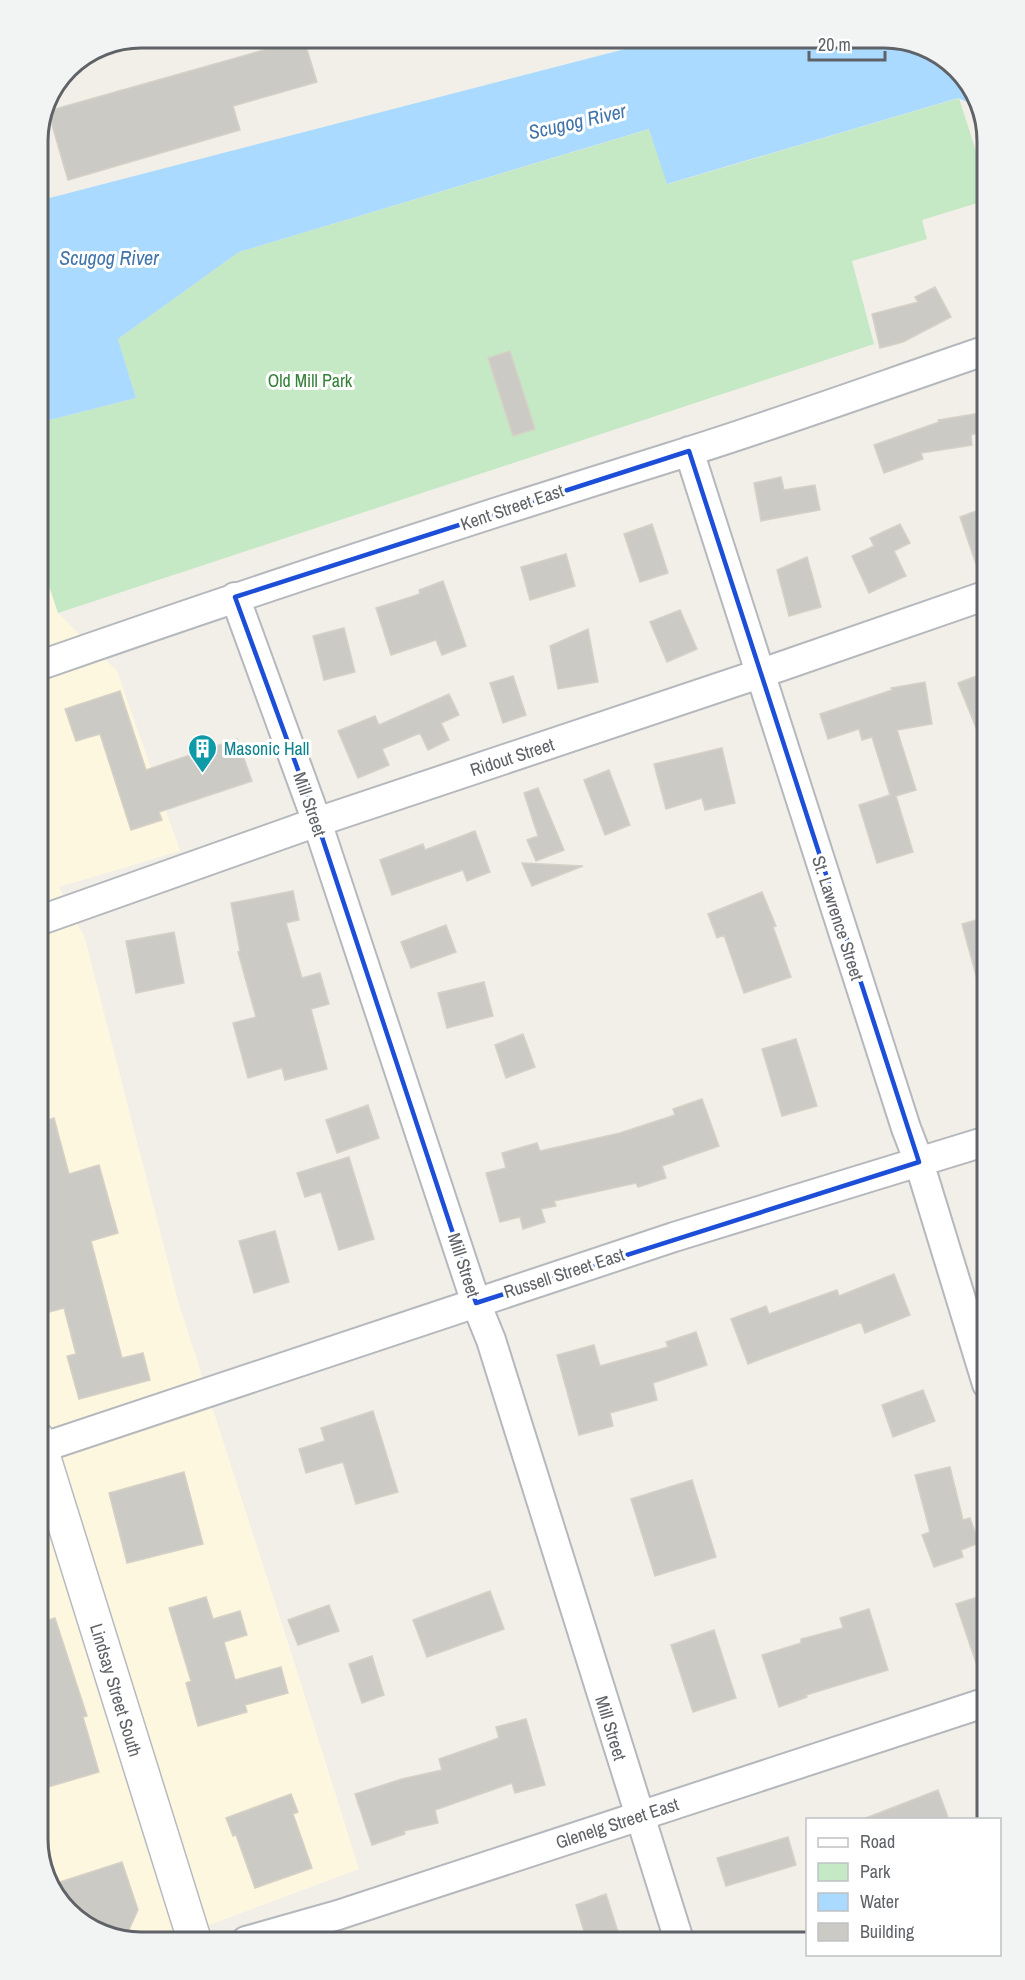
<svg xmlns="http://www.w3.org/2000/svg" width="1025" height="1980" viewBox="0 0 1025 1980" font-family="'Archivo Narrow',sans-serif">
<style>
.commercial{fill:#fef7e0}
.green{fill:#c5e8c5}
.water{fill:#aadaff}
.building{fill:#cccac5;stroke:#d6d1c6;stroke-width:1.5}
.lines{fill:none;stroke-linecap:round;stroke-linejoin:round}
.minor-casing{stroke:#b5b8bc;stroke-width:32}
.secondary-casing{stroke:#b6babf;stroke-width:36}
.minor{stroke:#fff;stroke-width:28}
.secondary{stroke:#fff;stroke-width:33}
.marked{fill:none;stroke:#1d4ed8;stroke-width:4.5;stroke-linejoin:round}
.labels{text-anchor:middle;dominant-baseline:central;stroke-width:6;stroke-linejoin:round;paint-order:stroke}
.park-label{font-size:18px;fill:#348238;stroke:#fff}
.street-label{font-size:18px;fill:#5f6368;stroke:#fff}
.culture-label{font-size:18px;fill:#0d838f;stroke:#fff;text-anchor:start}
.water-label{font-size:20px;font-style:italic;fill:#4174aa;stroke:#fff}
.rim{fill:none;stroke:#5f6368;stroke-width:3}
</style>
<rect width="100%" height="100%" fill="#f1efe8"/>
<path class="commercial" d="M38 553 58 613 117 671 180 851 59 887 85 939 178 1301 290 1649 359 1869 164 1942H134L83 1925 45 1878 38 1839Z"/>
<path class="green" d="M959 98 987 186V200L922 220 927 239 852 261 874 344 58 613 38 553V423L136 398 118 339 239 252 650 129 668 184Z"/>
<path class="water" d="M891 38 947 59 980 102 981 108 958 98 667 184 649 129 239 252 118 339 136 398 38 423V201L629 48 699 40Z"/>
<path class="building" d="M302 43H305L317 82 233 106 240 130 68 180 48 111 285 44Z
M935 287 951 317 903 342 880 348 872 314 918 302 915 297Z
M510 351 535 429 513 436 488 358Z
M987 412V430L971 435 972 445 921 453 923 459 884 473 874 445 939 422 938 420Z
M781 477 784 490 815 485 820 510 761 521 754 483Z
M987 507V579H981L960 517Z
M652 524 668 573 640 582 624 534Z
M900 524 910 543 894 551 906 576 869 593 852 556 874 546 870 538Z
M566 554 575 586 530 600 521 567Z
M807 557 821 607 789 616 777 570Z
M443 581 466 646 442 655 436 640 391 655 376 608 420 594 419 590Z
M680 610 697 649 667 662 650 622Z
M344 628 355 672 324 680 313 636Z
M588 629 598 682 558 689 550 646Z
M987 672V755L958 683Z
M513 676 526 715 503 723 490 683Z
M925 682 932 724 897 730 916 790 896 796 913 852 877 863 859 805 890 795 872 737 862 740 859 729 828 739 820 714 892 690 891 688Z
M120 691 146 770 237 739 252 781 159 812 162 820 131 830 100 734 76 741 65 709Z
M449 694 459 715 441 723 449 740 428 750 420 733 382 749 389 765 358 778 338 731 375 716 379 725Z
M722 748 735 803 705 810 702 798 666 809 654 764Z
M609 770 630 825 605 835 584 780Z
M538 788 564 850 536 861 527 840 538 836 524 793Z
M475 831 490 872 467 881 463 870 392 895 380 860 423 844 425 850Z
M522 863 583 866 532 886Z
M293 891 299 920 286 923 302 978 320 973 329 1004 311 1009 327 1069 285 1080 282 1068 248 1078 233 1023 256 1017 238 952 240 951 231 903Z
M762 892 776 926 773 927 791 977 744 993 724 935 717 938 708 914Z
M987 917V993L981 994 962 924Z
M446 925 456 952 411 968 401 942Z
M174 932 184 983 136 993 126 941Z
M484 982 493 1016 447 1028 438 993Z
M523 1034 535 1067 506 1078 495 1045Z
M796 1039 817 1106 782 1116 762 1049Z
M702 1099 719 1146 662 1166 666 1178 638 1187 636 1183 554 1201 556 1206 541 1209 545 1222 523 1229 520 1217 500 1222 486 1173 506 1168 502 1153 537 1143 540 1151 620 1133 675 1115 673 1109Z
M368 1105 379 1138 337 1153 326 1120Z
M54 1118 69 1174 99 1165 118 1233 91 1241 122 1358 143 1353 150 1380 79 1399 67 1356 76 1354 64 1308 38 1315V1123Z
M349 1157 374 1239 339 1250 321 1192 305 1197 297 1173Z
M275 1231 289 1282 254 1293 239 1241Z
M894 1274 910 1315 865 1333 861 1322 748 1364 731 1319 766 1306 769 1314 837 1290 839 1296Z
M696 1332 707 1365 653 1383 657 1400 610 1413 613 1426 579 1435 557 1355 594 1345 600 1366 668 1347 666 1342Z
M923 1390 935 1421 893 1437 882 1405Z
M373 1411 398 1492 356 1504 343 1462 306 1473 299 1449 325 1441 321 1428Z
M950 1467 963 1520 970 1518 979 1543 961 1550 963 1557 934 1567 922 1535 930 1532 915 1475Z
M184 1472 203 1544 127 1563 109 1493Z
M692 1480 716 1557 655 1576 631 1499Z
M490 1591 504 1629 427 1657 413 1620Z
M987 1594V1685L984 1686 956 1604Z
M206 1597 213 1619 240 1611 247 1635 224 1642 235 1680 281 1667 288 1693 245 1705 247 1712 198 1726 186 1683 191 1681 169 1608Z
M329 1605 339 1631 298 1645 288 1620Z
M869 1609 888 1670 806 1695 807 1697 779 1707 762 1655 801 1643V1639L843 1628 840 1618Z
M55 1618 87 1716 83 1717 99 1772 38 1790V1623Z
M714 1630 736 1698 693 1712 671 1645Z
M372 1656 384 1695 362 1703 349 1664Z
M526 1719 545 1785 515 1793 512 1783 435 1810 438 1823 404 1831 405 1834 372 1845 355 1794 402 1779 442 1770 439 1759 499 1738 496 1727Z
M938 1790 949 1820H867L866 1818Z
M291 1794 298 1812 293 1814 312 1868 255 1888 236 1835 233 1836 226 1818Z
M788 1837 796 1865 726 1886 717 1858Z
M122 1862 138 1910 127 1934 118 1937 83 1925 51 1885Z
M606 1894 620 1938H586L576 1905Z"/>
<g class="lines">
<defs>
<path id="minor" d="M689 451 906 1128 919 1162 987 1384
M235 597 317 822 476 1303 491 1340 678 1937
M38 666C246 593 457 524 668 458 775 425 881 386 987 350
M38 921 317 822 759 674 987 595
M38 1449 674 1237 987 1141
M246 1941 338 1915 987 1702"/>
<path id="secondary" d="M38 1439 195 1942"/>
</defs>
<use href="#minor" class="minor-casing"/>
<use href="#secondary" class="secondary-casing"/>
<use href="#minor" class="minor"/>
<use href="#secondary" class="secondary"/>
</g>
<path class="marked" d="M689 451 919 1162 476 1303 317 822 235 597Z"/>
<defs>
<symbol id="building-pin" viewBox="-11 -11 22 30"><path d="M0 17L-7.5 6A9.5 9.5 0 1 1 7.5 6Z" fill="#0f9aa8" stroke="#fff"/><path d="M-4-6H4V6H1V3H-1V6H-4ZM-2.5-4.3h1.7v1.8h-1.7ZM.8-4.3h1.7v1.8H.8ZM-2.5-1h1.7V.8h-1.7ZM.8-1h1.7V.8H.8Z" fill="#fff"/></symbol>
</defs>
<g fill-rule="evenodd">
<use href="#building-pin" x="186" y="732" width="33" height="45"/>
</g>
<g class="labels">
<g class="park-label">
<text x="310" y="380">Old Mill Park</text>
</g>
<g class="street-label">
<text transform="translate(512 507) rotate(-19)">Kent Street East</text>
<text transform="translate(512 757) rotate(-18)">Ridout Street</text>
<text transform="translate(310 804) rotate(71)">Mill Street</text>
<text transform="translate(838 918) rotate(72)">St. Lawrence Street</text>
<text transform="translate(464 1265) rotate(72)">Mill Street</text>
<text transform="translate(564 1273) rotate(-18)">Russell Street East</text>
<text transform="translate(116 1690) rotate(73)">Lindsay Street South</text>
<text transform="translate(611 1728) rotate(73)">Mill Street</text>
<text transform="translate(617 1823) rotate(-18)">Glenelg Street East</text>
</g>
<g class="culture-label">
<text x="224" y="748">Masonic Hall</text>
</g>
<g class="water-label">
<text transform="translate(577 121) rotate(-13)">Scugog River</text>
<text x="109" y="257">Scugog River</text>
</g>
</g>
<path d="M0 0H1025V1980H0ZM141 48H884A93 93 0 0 1 977 141V1839A93 93 0 0 1 884 1932H141A93 93 0 0 1 48 1839V141A93 93 0 0 1 141 48Z" fill="#f2f3f3" fill-rule="evenodd"/>
<path class="rim" d="M141 48H884A93 93 0 0 1 977 141V1839A93 93 0 0 1 884 1932H141A93 93 0 0 1 48 1839V141A93 93 0 0 1 141 48Z"/>
<rect x="806" y="1818" width="195" height="138" fill="#ffffff" stroke="#bfc1c3" stroke-width="1.5"/>
<rect x="818" y="1838" width="30" height="9" fill="#ffffff" stroke="#bfc1c3" stroke-width="1.5"/>
<text x="860" y="1848" font-size="18" fill="#5f6368">Road</text>
<rect x="818" y="1863" width="30" height="18" fill="#c5e8c5" stroke="#bfc1c3" stroke-width="1.5"/>
<text x="860" y="1878" font-size="18" fill="#5f6368">Park</text>
<rect x="818" y="1893" width="30" height="18" fill="#aadaff" stroke="#bfc1c3" stroke-width="1.5"/>
<text x="860" y="1908" font-size="18" fill="#5f6368">Water</text>
<rect x="818" y="1923" width="30" height="18" fill="#cccac5" stroke="#bfc1c3" stroke-width="1.5"/>
<text x="860" y="1938" font-size="18" fill="#5f6368">Building</text>
<path d="M809 51v9h76v-9" fill="none" stroke="#5f6368" stroke-width="3"/>
<text x="818" y="51" font-size="18" fill="#5f6368" stroke="#ffffff" stroke-width="4.5" paint-order="stroke">20 m</text>
</svg>
